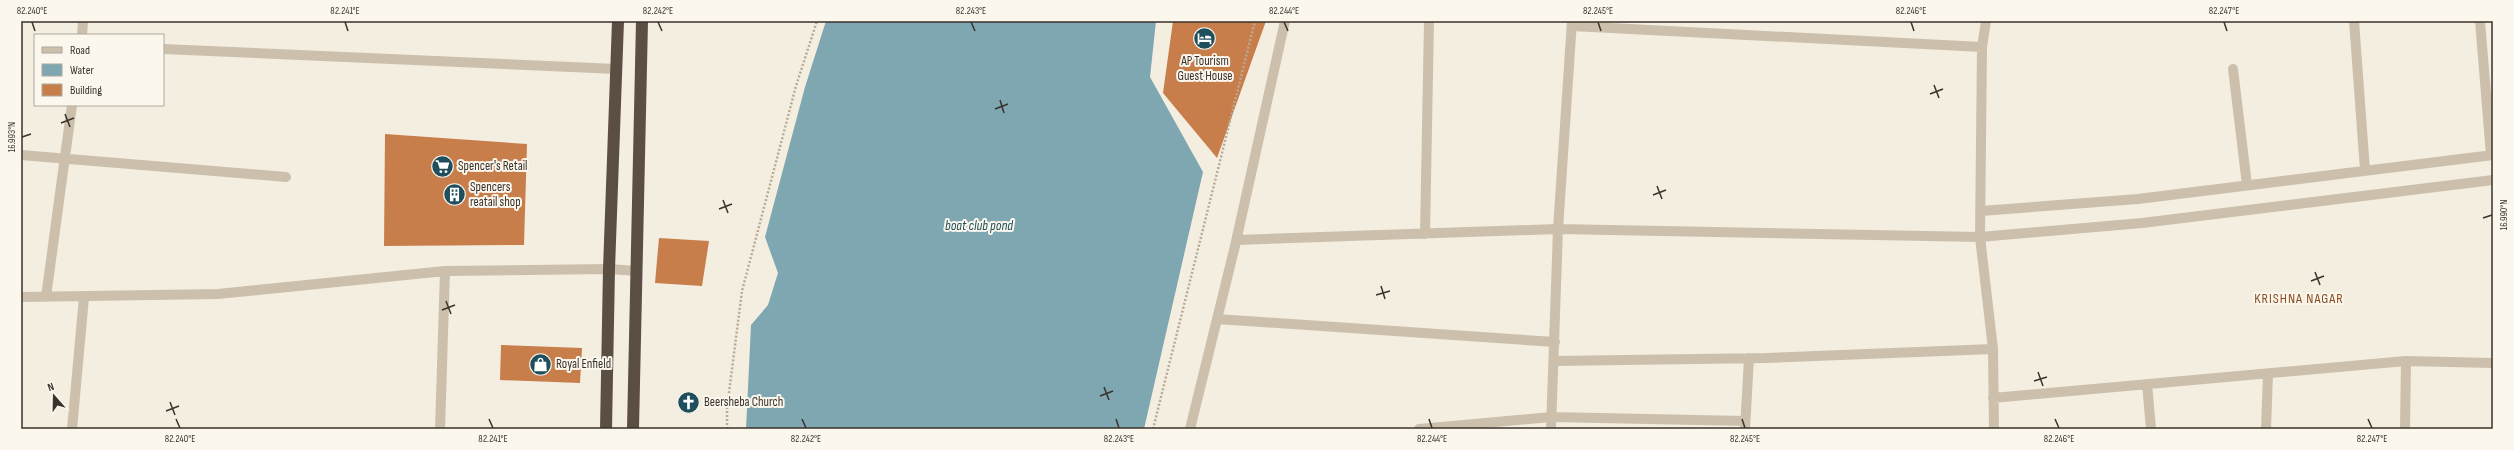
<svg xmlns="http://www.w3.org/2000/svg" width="2514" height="450" viewBox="0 0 2514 450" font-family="'Sofia Sans Condensed',sans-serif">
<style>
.water{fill:#7fa7b1}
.building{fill:#c77e4b}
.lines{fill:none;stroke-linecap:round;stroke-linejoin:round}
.path{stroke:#b8aa96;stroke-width:2.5;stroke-dasharray:2 2;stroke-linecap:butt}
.minor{stroke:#ccc0ac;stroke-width:10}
.highway{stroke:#5b4e42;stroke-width:12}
.ticks{fill:none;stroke:#3a322b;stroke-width:1.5}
.labels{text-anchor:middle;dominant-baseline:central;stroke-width:4;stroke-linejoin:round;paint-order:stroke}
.poi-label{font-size:13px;fill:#3a322b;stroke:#fbf7ed;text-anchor:start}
.water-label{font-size:14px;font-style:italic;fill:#1f4e5d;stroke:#fbf7ed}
.neighbourhood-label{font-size:14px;letter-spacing:1px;fill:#8a4d23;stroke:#fbf7ed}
.neatline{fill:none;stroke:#3a322b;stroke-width:1.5}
.ticks-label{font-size:10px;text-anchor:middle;fill:#3a322b}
</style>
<rect width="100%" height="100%" fill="#f4eee0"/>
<path class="water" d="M826 21H1156L1150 77 1203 172 1144 429H746L751 325 768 305 778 273 765 237 805 87Z"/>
<path class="building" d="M1173 21H1266L1217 158 1163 93Z
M385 134 527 144 524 245 384 246Z
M659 238 709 241 702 286 655 283Z
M501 345 582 348 580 383 500 380Z"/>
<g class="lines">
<path class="path" d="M727 429V408L742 291 796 86 817 21
M1153 429 1255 21"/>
<path class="minor" d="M1986 21 1982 47 1980 237 1993 349 1994 429
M2354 21 2365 170
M2480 21 2491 155
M1572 26 1982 47
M82 35 83 21
M163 49 617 69
M2233 69 2247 185
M21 155 286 177
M1981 211 2138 199 2493 155
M1425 234 1429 21
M1237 240 1558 229 1980 237 2142 223 2493 180
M21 297 218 294 445 271 609 269 637 271
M46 297 72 105
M1217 319 1555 342
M1554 361 1766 358 1993 349
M2147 384 2151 429
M1993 398 2406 361 2493 363
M72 429 84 297
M440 429 445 271
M1190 429 1235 246 1285 21
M1419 429 1551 417 1745 421
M1551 429 1558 229 1572 21
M1745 429 1749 358
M2266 429 2268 374
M2405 429 2406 361"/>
<path class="highway" d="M606 429 609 269 618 21
M633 429 642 21"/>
</g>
<path class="ticks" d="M32 22 35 31M345 22 348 31M658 22 662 31M971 22 975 31M1284 22 1288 31M1598 22 1601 31M1911 22 1914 31M2224 22 2227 31M1934 85 1939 98M1930 94 1943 89M1000 100 1004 113M995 109 1008 104M65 114 70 127M61 123 74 118M22 137 31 134M1657 186 1662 199M1653 195 1666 190M723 200 728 213M719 209 732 204M2483 218 2492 215M2315 272 2320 285M2311 281 2324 276M1381 286 1385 299M1376 295 1390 291M446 301 451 314M442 310 455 305M2038 372 2043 386M2034 381 2047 377M1104 387 1109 400M1100 396 1113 391M170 402 175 415M166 411 179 406M176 419 180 428M489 419 493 428M802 419 806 428M1116 419 1119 428M1429 419 1432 428M1742 419 1745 428M2055 419 2059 428M2368 419 2372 428"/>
<defs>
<symbol id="hotel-disc" viewBox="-11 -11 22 22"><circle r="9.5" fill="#1f4e5d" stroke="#fbf7ed"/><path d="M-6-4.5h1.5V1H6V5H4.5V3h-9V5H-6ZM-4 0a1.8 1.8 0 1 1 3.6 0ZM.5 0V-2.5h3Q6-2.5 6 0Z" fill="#fff"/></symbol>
<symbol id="supermarket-disc" viewBox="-11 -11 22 22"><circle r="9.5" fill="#1f4e5d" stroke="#fbf7ed"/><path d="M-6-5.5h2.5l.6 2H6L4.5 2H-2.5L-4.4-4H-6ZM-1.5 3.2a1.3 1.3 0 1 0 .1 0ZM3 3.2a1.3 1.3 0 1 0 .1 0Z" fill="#fff"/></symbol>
<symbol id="building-disc" viewBox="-11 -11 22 22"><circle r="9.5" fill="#1f4e5d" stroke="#fbf7ed"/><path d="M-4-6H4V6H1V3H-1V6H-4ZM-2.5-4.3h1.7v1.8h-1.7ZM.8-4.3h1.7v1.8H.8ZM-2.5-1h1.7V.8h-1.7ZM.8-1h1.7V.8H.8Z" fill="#fff"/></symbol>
<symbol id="shop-disc" viewBox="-11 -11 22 22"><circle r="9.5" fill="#1f4e5d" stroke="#fbf7ed"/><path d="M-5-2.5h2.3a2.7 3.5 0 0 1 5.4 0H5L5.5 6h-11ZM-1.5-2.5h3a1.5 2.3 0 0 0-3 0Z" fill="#fff"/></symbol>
<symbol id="church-disc" viewBox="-11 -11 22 22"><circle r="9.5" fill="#1f4e5d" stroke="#fbf7ed"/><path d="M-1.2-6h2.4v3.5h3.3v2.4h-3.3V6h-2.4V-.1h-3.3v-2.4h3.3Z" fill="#fff"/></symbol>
</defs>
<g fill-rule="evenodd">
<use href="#hotel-disc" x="1192" y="26" width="25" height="25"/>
<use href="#supermarket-disc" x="430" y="154" width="25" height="25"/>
<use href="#building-disc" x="442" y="182" width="25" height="25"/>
<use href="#shop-disc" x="528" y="352" width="25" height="25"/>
<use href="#church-disc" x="676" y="390" width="25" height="25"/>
</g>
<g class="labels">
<g class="poi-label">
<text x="1205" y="61" text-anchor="middle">AP Tourism<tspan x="1205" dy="15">Guest House</tspan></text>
<text x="458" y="166">Spencer's Retail</text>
<text x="470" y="187">Spencers<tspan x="470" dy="15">reatail shop</tspan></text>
<text x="556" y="364">Royal Enfield</text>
<text x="704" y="402">Beersheba Church</text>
</g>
<g class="water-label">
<text x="979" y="225">boat club pond</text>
</g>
<g class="neighbourhood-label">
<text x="2299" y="298">KRISHNA NAGAR</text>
</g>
</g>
<rect width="2514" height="450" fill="none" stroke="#fbf7ed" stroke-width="44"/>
<rect x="34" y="34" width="130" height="72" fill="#fbf7ed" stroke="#aea89f"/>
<rect x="42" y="47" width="20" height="6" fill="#ccc0ac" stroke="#aea89f"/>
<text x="70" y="54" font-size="12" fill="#3a322b">Road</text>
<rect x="42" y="64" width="20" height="12" fill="#7fa7b1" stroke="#aea89f"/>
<text x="70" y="74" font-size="12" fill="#3a322b">Water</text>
<rect x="42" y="84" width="20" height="12" fill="#c77e4b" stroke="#aea89f"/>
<text x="70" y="94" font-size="12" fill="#3a322b">Building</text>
<g transform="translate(54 396) rotate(340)" stroke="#fbf7ed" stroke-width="3" paint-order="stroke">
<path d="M0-3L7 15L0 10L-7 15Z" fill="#3a322b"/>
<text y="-6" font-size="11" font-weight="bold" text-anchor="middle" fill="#3a322b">N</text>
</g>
<rect x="22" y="22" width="2470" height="406" class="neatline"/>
<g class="ticks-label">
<text x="32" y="14">82.240°E</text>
<text x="345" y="14">82.241°E</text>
<text x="658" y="14">82.242°E</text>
<text x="971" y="14">82.243°E</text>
<text x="1284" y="14">82.244°E</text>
<text x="1598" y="14">82.245°E</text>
<text x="1911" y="14">82.246°E</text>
<text x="2224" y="14">82.247°E</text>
<text transform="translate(11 137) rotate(-90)" y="4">16.993°N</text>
<text transform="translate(2503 215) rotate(-90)" y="4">16.990°N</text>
<text x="180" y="442">82.240°E</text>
<text x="493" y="442">82.241°E</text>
<text x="806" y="442">82.242°E</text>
<text x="1119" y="442">82.243°E</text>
<text x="1432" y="442">82.244°E</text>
<text x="1745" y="442">82.245°E</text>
<text x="2059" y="442">82.246°E</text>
<text x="2372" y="442">82.247°E</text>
</g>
</svg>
